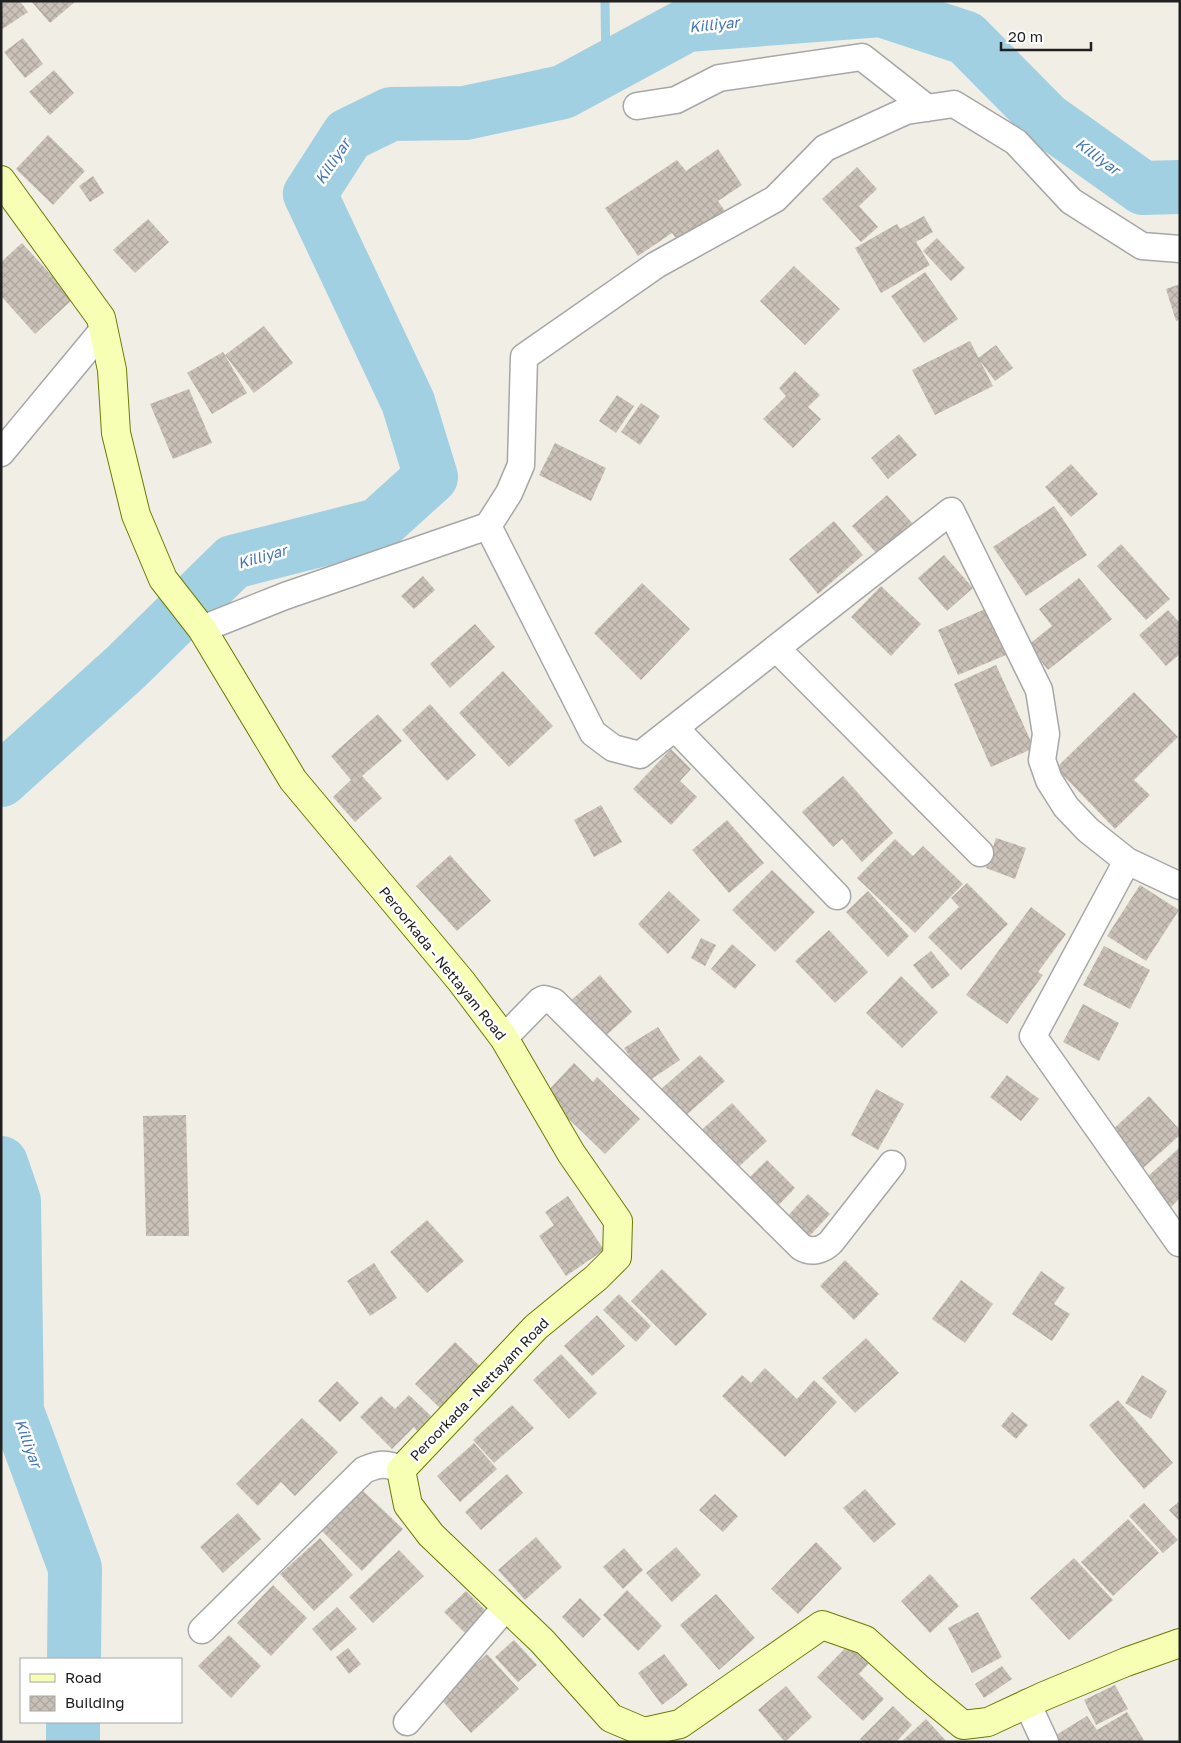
<svg xmlns="http://www.w3.org/2000/svg" width="1181" height="1743" viewBox="0 0 1181 1743" font-family="'Golos Text',sans-serif">
<style>
.lines{fill:none;stroke-linecap:round;stroke-linejoin:round}
.stream{stroke:#a2d0e3;stroke-width:9}
.river{stroke:#a2d0e3;stroke-width:54}
.building{fill:url(#building-cross-hatch)}
.street-casing{stroke:#a7a7a7;stroke-width:29}
.secondary-casing{stroke:#687d00;stroke-width:30}
.street{stroke:#fff;stroke-width:26}
.secondary{stroke:#f7ffb5;stroke-width:28}
.labels{text-anchor:middle;dominant-baseline:central;stroke-width:5;stroke-linejoin:round;paint-order:stroke}
.street-label{font-size:14px;fill:#202020;stroke:#fff}
.water-label{font-size:15px;font-style:italic;fill:#4276b9;stroke:#fff}
</style>
<defs>
<pattern id="building-cross-hatch" width="8" height="8" patternUnits="userSpaceOnUse" patternTransform="scale(1.25)"><rect width="8" height="8" fill="#cac1b8"/><path d="M0 0l8 8M0 8l8-8" fill="none" stroke="#ada69e"/></pattern>
</defs>
<rect width="100%" height="100%" fill="#f1eee5"/>
<g class="lines">
<path class="stream" d="M605 1 606 69"/>
<path class="river" d="M1 780 126 667 233 562 378 525 431 477 408 402 310 194 348 135 391 114 465 113 563 92 687 25 881 10 966 38 1046 119 1143 188 1180 187
M1 1163 14 1201 17 1411 75 1568 74 1659
M73 1742V1722"/>
</g>
<path class="building" d="M1 1H20L28 12 1 30Z
M31 1H76L50 23Z
M23 38 43 64 25 78 4 52Z
M54 70 74 93 50 115 29 92Z
M48 135 85 171 53 205 16 169Z
M718 149 742 185 718 201 727 214 681 245 672 233 638 256 605 208 677 160 686 171Z
M857 167 877 189 859 206 878 227 861 242 822 199Z
M93 176 104 193 90 202 79 186Z
M924 216 933 232 916 242 930 265 881 293 855 248 897 224 900 229Z
M148 219 169 242 135 273 113 250Z
M937 238 965 268 951 281 923 251Z
M22 243 73 299 35 334 1 296V262Z
M794 266 840 309 805 345 760 301Z
M925 272 958 319 924 343 891 296Z
M1180 284V320L1176 321 1166 289Z
M264 326 293 363 254 393 225 355Z
M970 341 993 386 935 415 912 370Z
M996 345 1013 368 995 381 978 358Z
M223 352 247 393 212 414 187 373Z
M795 371 820 395 808 407 821 419 793 448 763 419 786 396 779 388Z
M189 389 212 443 173 459 150 404Z
M617 395 634 406 616 433 599 421Z
M641 403 660 416 640 445 621 432Z
M899 434 917 455 888 479 871 458Z
M555 443 606 468 591 501 539 475Z
M1071 464 1098 494 1071 517 1045 487Z
M887 495 913 524 878 555 852 526Z
M1054 506 1087 555 1026 596 993 547Z
M834 521 863 555 818 594 789 559Z
M1121 544 1170 599 1146 620 1097 566Z
M944 555 973 588 947 611 918 578Z
M423 576 435 590 414 609 401 596Z
M1079 578 1112 619 1048 670 1028 645 1052 626 1039 609Z
M642 583 690 629 641 680 594 633Z
M881 586 921 624 891 656 851 617Z
M985 609 1006 655 958 675 938 630Z
M1168 610 1180 623V654L1166 666 1139 635Z
M475 624 495 647 450 688 430 664Z
M996 665 1034 748 991 767 954 684Z
M503 671 553 726 509 767 459 713Z
M1134 692 1178 737 1134 780 1150 795 1115 829 1056 768Z
M430 704 476 755 447 781 402 730Z
M378 714 402 741 362 776 382 798 355 822 333 797 351 780 331 756Z
M671 749 691 769 680 781 697 797 671 825 633 789Z
M843 776 893 833 862 862 842 839 833 847 802 812Z
M601 805 622 842 594 857 574 820Z
M727 820 764 863 729 893 692 850Z
M996 838 1026 848 1015 879 986 868Z
M895 839 913 856 923 846 963 884 915 933 857 878Z
M450 855 491 901 457 931 416 886Z
M772 870 815 912 775 952 732 910Z
M967 883 1008 924 961 970 928 937 959 907 951 898Z
M1140 885 1179 910 1146 961 1107 936Z
M669 891 700 920 668 954 638 924Z
M868 891 909 936 888 957 846 912Z
M1031 907 1066 934 1038 972 1043 975 1007 1024 966 995Z
M829 930 868 972 835 1003 795 961Z
M701 938 716 945 705 966 691 958Z
M732 944 756 965 735 989 711 969Z
M1104 946 1150 970 1130 1009 1083 985Z
M931 951 950 975 932 989 913 965Z
M600 975 632 1012 602 1039 569 1002Z
M901 976 938 1012 902 1048 866 1013Z
M1083 1004 1119 1023 1099 1061 1063 1042Z
M658 1027 680 1060 647 1082 624 1048Z
M700 1055 725 1081 684 1117 660 1090Z
M574 1063 593 1082 597 1077 640 1119 605 1154 544 1095Z
M1007 1075 1039 1099 1021 1121 990 1097Z
M876 1089 904 1104 878 1150 851 1135Z
M1149 1096 1180 1130V1135L1141 1170 1108 1134Z
M732 1103 767 1141 733 1172 698 1133Z
M186 1115 189 1236H146L143 1116Z
M1180 1147V1198L1169 1209 1143 1181Z
M767 1160 795 1188 774 1210 745 1182Z
M808 1194 830 1214 805 1241 783 1221Z
M568 1196 604 1250 566 1276 539 1236 554 1225 545 1212Z
M427 1220 464 1261 427 1293 390 1252Z
M845 1260 879 1294 854 1320 820 1286Z
M374 1263 397 1298 370 1316 347 1281Z
M662 1269 707 1314 676 1346 631 1301Z
M1041 1271 1065 1288 1054 1304 1070 1314 1052 1341 1012 1314Z
M961 1280 993 1304 965 1343 932 1319Z
M619 1294 651 1326 636 1342 603 1310Z
M597 1315 625 1346 592 1376 564 1346Z
M866 1338 899 1373 855 1413 822 1378Z
M455 1342 485 1371 444 1412 415 1384Z
M561 1354 597 1393 569 1419 533 1380Z
M765 1368 797 1399 814 1380 837 1402 785 1457 722 1396 742 1375 751 1383Z
M1142 1375 1167 1391 1151 1419 1125 1403Z
M337 1381 359 1403 340 1422 318 1401Z
M409 1395 431 1416 417 1431 414 1427 392 1449 360 1417 381 1396 395 1409Z
M1118 1400 1173 1463 1144 1489 1089 1425Z
M512 1405 534 1428 494 1463 473 1440Z
M1012 1412 1028 1425 1016 1439 1001 1426Z
M302 1418 338 1452 295 1496 281 1482 258 1506 236 1484Z
M474 1443 497 1469 460 1502 437 1476Z
M507 1474 523 1493 481 1530 465 1512Z
M361 1489 403 1529 362 1571 321 1530Z
M865 1489 896 1524 874 1543 843 1508Z
M715 1494 738 1516 723 1532 699 1510Z
M1180 1501V1522L1169 1510Z
M1144 1503 1178 1540 1163 1553 1129 1516Z
M238 1513 261 1539 223 1573 200 1547Z
M1128 1519 1159 1553 1113 1596 1081 1562Z
M536 1537 562 1567 525 1600 498 1570Z
M320 1538 353 1575 314 1611 280 1574Z
M816 1542 842 1568 798 1614 771 1589Z
M676 1547 701 1575 672 1602 646 1573Z
M624 1548 643 1570 623 1589 603 1567Z
M399 1550 424 1576 373 1623 349 1597Z
M1074 1558 1113 1600 1069 1640 1030 1598Z
M930 1574 959 1606 930 1633 901 1601Z
M273 1585 307 1618 271 1656 237 1623Z
M627 1590 662 1626 638 1651 603 1615Z
M466 1591 486 1611 465 1633 444 1612Z
M716 1594 755 1638 719 1670 680 1625Z
M580 1598 601 1619 583 1638 562 1617Z
M337 1607 357 1629 331 1651 312 1629Z
M978 1612 1002 1657 972 1673 948 1628Z
M229 1635 261 1666 231 1698 198 1666Z
M514 1640 537 1665 518 1682 495 1657Z
M851 1642 871 1661 859 1674 884 1699 863 1721 817 1677Z
M348 1648 361 1664 349 1674 336 1657Z
M487 1654 519 1689 471 1733 439 1697Z
M664 1654 688 1685 662 1705 638 1673Z
M1002 1666 1012 1679 984 1698 975 1684Z
M1115 1685 1128 1709 1096 1725 1084 1700Z
M786 1686 812 1717 785 1742 758 1710Z
M893 1706 912 1725 896 1742H863L860 1739Z
M1127 1712 1145 1742H1060L1056 1735 1087 1716 1097 1730Z
M926 1719 947 1742H901Z"/>
<g class="lines">
<defs>
<path id="street" d="M637 106 676 100 719 78 862 57 927 108
M1 453 103 330
M488 526 509 493 521 465 524 357 656 265 775 199 825 148 906 111 954 104 1016 142 1071 201 1142 246 1180 249
M202 629 285 596 488 526 593 733 613 748 640 755 951 511 1039 690 1046 734 1042 760 1049 780 1066 807 1088 830 1127 861 1033 1036 1179 1243
M776 648 980 853
M676 729 837 896
M1127 861 1180 886
M504 1038 540 1001 544 999 554 1002 801 1247C811 1253 822 1251 831 1242L892 1164
M202 1630 364 1470C378 1464 387 1462 401 1470
M1027 1703 1045 1742
M407 1722 506 1607"/>
<path id="secondary" d="M1 180 101 318 112 370 116 433 136 515 163 579 202 629 293 780 461 981 504 1038 571 1153 618 1221 617 1257 596 1278 536 1327 401 1470 408 1505 431 1535 542 1641 611 1718 644 1732 680 1724 822 1625 865 1640 917 1687 963 1725 988 1722 1044 1696 1126 1662 1180 1643"/>
</defs>
<use href="#street" class="street-casing"/>
<use href="#secondary" class="secondary-casing"/>
<use href="#street" class="street"/>
<use href="#secondary" class="secondary"/>
</g>
<g class="labels">
<g class="street-label">
<text transform="translate(443 963) rotate(51)">Peroorkada - Nettayam Road</text>
<text transform="translate(479 1389) rotate(-46)">Peroorkada - Nettayam Road</text>
</g>
<g class="water-label">
<text transform="translate(714 24) rotate(-6)">Killiyar</text>
<text transform="translate(1098 156) rotate(36)">Killiyar</text>
<text transform="translate(332 161) rotate(-56)">Killiyar</text>
<text transform="translate(262 556) rotate(-16)">Killiyar</text>
<text transform="translate(29 1443) rotate(70)">Killiyar</text>
</g>
</g>
<rect width="1181" height="1743" fill="none" stroke="#202020" stroke-width="5"/>
<rect x="20" y="1658" width="162" height="65" fill="#ffffff" stroke="#a6a6a6"/>
<rect x="30" y="1674" width="25" height="8" fill="#f7ffb5" stroke="#a6a6a6"/>
<text x="65" y="1683" font-size="15" fill="#202020">Road</text>
<rect x="30" y="1696" width="25" height="15" fill="url(#building-cross-hatch)" stroke="#a6a6a6"/>
<text x="65" y="1708" font-size="15" fill="#202020">Building</text>
<path d="M1001 42v8h90v-8" fill="none" stroke="#202020" stroke-width="2.5"/>
<text x="1008" y="42" font-size="15" fill="#202020" stroke="#ffffff" stroke-width="4" paint-order="stroke">20 m</text>
</svg>
